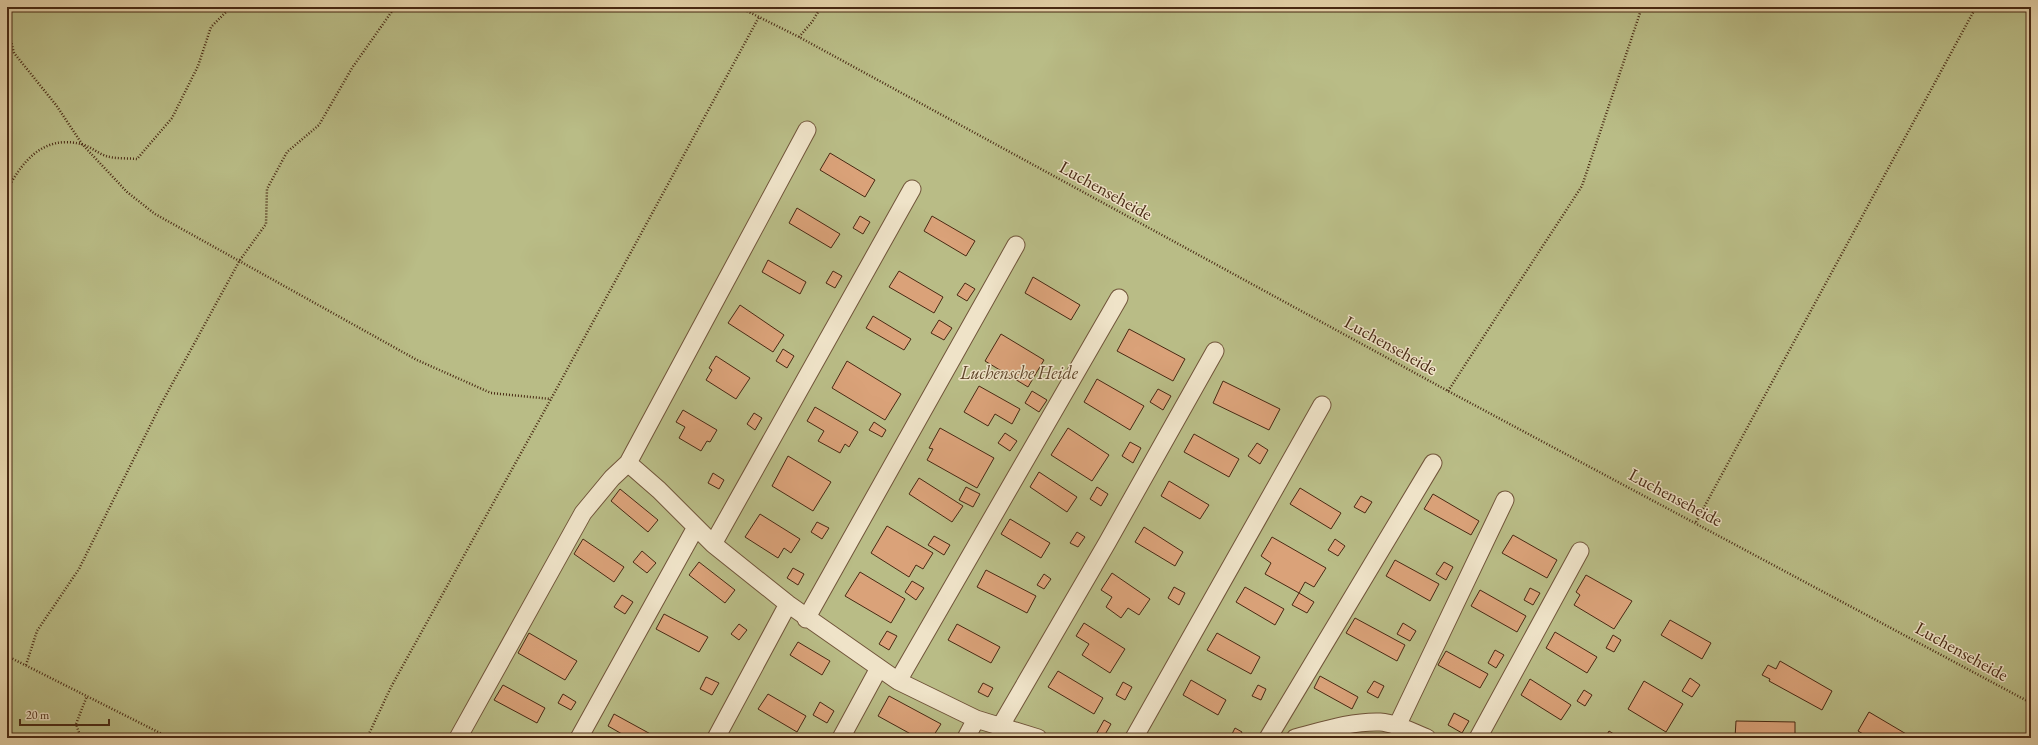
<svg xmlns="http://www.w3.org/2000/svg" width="2038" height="745" viewBox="0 0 2038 745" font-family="'EB Garamond',serif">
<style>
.green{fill:#b9bc86;stroke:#80724c}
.building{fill:#daa279;stroke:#482913}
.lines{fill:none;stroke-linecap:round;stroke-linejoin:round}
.lane-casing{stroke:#705439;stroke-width:19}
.path{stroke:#482913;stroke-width:2.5;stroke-dasharray:1 2;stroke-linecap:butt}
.lane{stroke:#efe3c8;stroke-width:17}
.labels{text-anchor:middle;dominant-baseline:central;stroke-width:3;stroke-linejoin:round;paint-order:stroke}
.street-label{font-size:18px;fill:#482913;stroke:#efe3c8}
.park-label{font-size:18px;font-style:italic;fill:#5f462a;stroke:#efe3c8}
</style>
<rect width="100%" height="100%" fill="#e6d4ab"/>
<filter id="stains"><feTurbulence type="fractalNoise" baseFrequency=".005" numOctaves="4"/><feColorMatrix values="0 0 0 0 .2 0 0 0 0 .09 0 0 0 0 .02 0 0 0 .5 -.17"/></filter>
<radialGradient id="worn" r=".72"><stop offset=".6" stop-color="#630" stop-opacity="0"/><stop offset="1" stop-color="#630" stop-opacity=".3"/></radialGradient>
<path class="green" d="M7 7H2031V738H7Z"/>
<path class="building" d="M830 153 875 180 865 197 820 170Z
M797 208 840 234 831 248 789 223Z
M860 216 870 222 863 234 853 228Z
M932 216 975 241 966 256 924 231Z
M768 260 806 282 800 294 762 272Z
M833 271 842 276 835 288 826 283Z
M899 271 943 297 934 313 889 287Z
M1033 277 1080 305 1071 320 1025 293Z
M965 283 975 289 967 301 957 295Z
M740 305 784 335 773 352 728 323Z
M873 316 911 339 904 350 866 328Z
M939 320 952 328 944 340 931 333Z
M1129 329 1185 359 1173 381 1117 351Z
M1001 334 1044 360 1028 387 985 361Z
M783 349 794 356 787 368 776 361Z
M716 356 750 378 736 399 706 380 712 370 709 368Z
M847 361 901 394 885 420 832 388Z
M1097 379 1144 406 1130 430 1084 402Z
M1223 381 1280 409 1269 430 1213 403Z
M979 386 1020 409 1012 424 995 414 988 426 964 412Z
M1158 389 1171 396 1163 410 1150 402Z
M1032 391 1047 400 1039 412 1025 403Z
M815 407 858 432 849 447 845 444 840 453 818 441 824 431 807 421Z
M683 410 717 430 710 442 707 441 701 451 679 438 685 427 676 422Z
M754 413 762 418 755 430 747 424Z
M874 422 886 430 882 437 869 430Z
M940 428 994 458 977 488 927 460 933 449 929 448Z
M1068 428 1109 455 1092 481 1051 455Z
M1005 433 1017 441 1010 451 998 443Z
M1194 434 1239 459 1229 477 1184 452Z
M1130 442 1141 448 1133 463 1122 456Z
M1257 443 1268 450 1260 464 1248 456Z
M788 456 831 482 813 511 772 486Z
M1039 472 1077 497 1067 512 1030 487Z
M713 473 724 480 719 489 708 483Z
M919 478 963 506 952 522 909 494Z
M1169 481 1209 505 1200 519 1161 496Z
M966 487 980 494 973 507 959 500Z
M1097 487 1108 494 1101 506 1090 499Z
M1300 488 1341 513 1331 529 1290 504Z
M620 489 658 520 648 532 611 501Z
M1433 494 1479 521 1471 535 1424 509Z
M1361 496 1372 502 1365 513 1354 507Z
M760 514 800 539 791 553 784 548 778 558 745 537Z
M1010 519 1050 543 1041 558 1001 534Z
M817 522 829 528 822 539 811 532Z
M887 526 933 553 923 569 916 565 909 577 871 553Z
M1144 527 1183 552 1175 566 1135 542Z
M1077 532 1085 537 1078 547 1070 543Z
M1513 535 1557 560 1547 578 1502 553Z
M934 536 950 545 944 555 928 545Z
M1272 537 1326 568 1314 587 1305 582 1299 593 1265 574 1271 563 1261 556Z
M583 539 624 567 614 582 574 554Z
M1335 539 1345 546 1338 556 1328 550Z
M642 551 656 563 647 573 633 562Z
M1395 560 1439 584 1430 601 1386 576Z
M699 562 735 590 725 603 689 575Z
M1444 562 1453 567 1446 580 1436 574Z
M793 568 804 574 798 585 787 578Z
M986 570 1036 596 1027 613 977 587Z
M860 572 905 599 891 623 845 596Z
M1112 573 1150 599 1139 615 1128 608 1121 618 1106 607 1112 597 1101 590Z
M1044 574 1051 579 1044 589 1037 585Z
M1586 575 1632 601 1614 629 1574 605 1580 595 1576 592Z
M912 581 924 588 916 600 905 592Z
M1174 587 1185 593 1179 605 1168 598Z
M1245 587 1284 609 1275 625 1236 602Z
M1530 588 1540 593 1533 605 1524 600Z
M1480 590 1526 616 1517 632 1471 606Z
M1299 593 1314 602 1307 613 1292 605Z
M622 595 633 602 625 614 614 607Z
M664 614 708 637 699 652 656 629Z
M1355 618 1405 645 1397 661 1346 633Z
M1670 620 1711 643 1702 659 1661 635Z
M1084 623 1125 649 1110 673 1082 655 1089 644 1076 636Z
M1403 623 1416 631 1410 641 1397 634Z
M739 624 747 630 739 640 731 634Z
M957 624 1000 647 991 663 948 640Z
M887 631 897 636 889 650 879 644Z
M1555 632 1597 657 1587 673 1546 648Z
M529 633 577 661 565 680 518 653Z
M1217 633 1260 657 1251 674 1207 650Z
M1613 635 1621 640 1614 652 1606 648Z
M798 642 830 661 822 675 790 655Z
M1495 650 1504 655 1496 668 1488 663Z
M1446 651 1488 674 1480 688 1438 665Z
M1780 661 1832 691 1822 710 1769 681 1770 679 1762 675 1768 665 1776 669Z
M1058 671 1103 698 1094 714 1048 687Z
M1320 676 1358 697 1352 709 1314 688Z
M706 677 719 683 712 695 700 689Z
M1690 678 1700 685 1692 697 1682 691Z
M1530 679 1571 705 1561 720 1521 695Z
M1191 680 1226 700 1218 715 1183 695Z
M1374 681 1384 686 1378 698 1367 692Z
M1644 681 1683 704 1666 732 1628 709Z
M1123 682 1132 687 1125 700 1116 695Z
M983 683 993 688 988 697 978 692Z
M503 685 545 708 537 723 494 700Z
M1258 685 1266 689 1261 700 1252 696Z
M1584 690 1592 695 1585 706 1577 701Z
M563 694 576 702 571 710 558 703Z
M768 694 806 716 797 732 758 709Z
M889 696 941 724 932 738H918L878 716Z
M820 702 834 711 827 723 813 715Z
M1869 712 1913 738H1870L1858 731Z
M1454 713 1469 721 1462 733 1448 725Z
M614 714 656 737 655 738H629L608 726Z
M1104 720 1111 724 1103 738H1094Z
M1736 721 1795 722V738H1735Z
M1235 728 1242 732 1239 738H1230Z
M1349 729 1357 734 1355 738H1345Z
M1609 731 1620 738H1605Z"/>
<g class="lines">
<defs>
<path id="lane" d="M628 463 659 490 713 544 788 604 898 681 976 719 1038 738
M713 544 912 189
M806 619 1016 245
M898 681 1119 298
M1397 726 1505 500
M1000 727 1107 543 1215 351
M458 738 583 513 612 478 628 463 807 130
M579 738 696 527
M716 738 788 604
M841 738 879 668
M966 738 976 719
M1134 738 1322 405
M1268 738 1433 463
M1295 738C1322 731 1351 721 1380 722 1396 723 1412 732 1427 738
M1478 738 1580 551"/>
</defs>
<use href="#lane" class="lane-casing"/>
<path class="path" d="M739 7 799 37 1448 391 2031 703
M7 26 14 53 56 105 82 144 127 192 155 214 417 360 491 393 551 399
M799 37 812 22 821 7
M7 190C23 160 44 135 81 144 90 146 97 153 106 156 115 159 127 158 137 159L172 118 198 66 211 27 227 11 236 7
M1448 391 1582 186 1642 7
M1696 522 1976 7
M7 656 170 738
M26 665 37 631 79 569 160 406 240 260 266 224 267 189 287 152 319 125 352 68 395 7
M81 738 76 724 87 696
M367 738 391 687 551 399 759 17"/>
<use href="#lane" class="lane"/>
</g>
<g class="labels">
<g class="street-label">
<text transform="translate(1106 190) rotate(29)">Luchenseheide</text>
<text transform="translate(1391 345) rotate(29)">Luchenseheide</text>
<text transform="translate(1676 497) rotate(28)">Luchenseheide</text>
<text transform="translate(1962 651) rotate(29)">Luchenseheide</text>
</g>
<g class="park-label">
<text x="1019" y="372">Luchensche Heide</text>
</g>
</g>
<rect width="2038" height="745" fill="none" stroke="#e6d4ab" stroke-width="24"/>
<rect x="8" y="8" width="2022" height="729" fill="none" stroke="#482913" stroke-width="2"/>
<rect x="12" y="12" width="2014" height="721" fill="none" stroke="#482913"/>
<path d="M20 719v6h89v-6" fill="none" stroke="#482913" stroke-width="2"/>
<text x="26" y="719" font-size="12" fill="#482913" stroke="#efe3c8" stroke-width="3" paint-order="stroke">20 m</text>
<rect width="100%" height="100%" filter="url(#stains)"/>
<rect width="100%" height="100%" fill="url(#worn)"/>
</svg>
